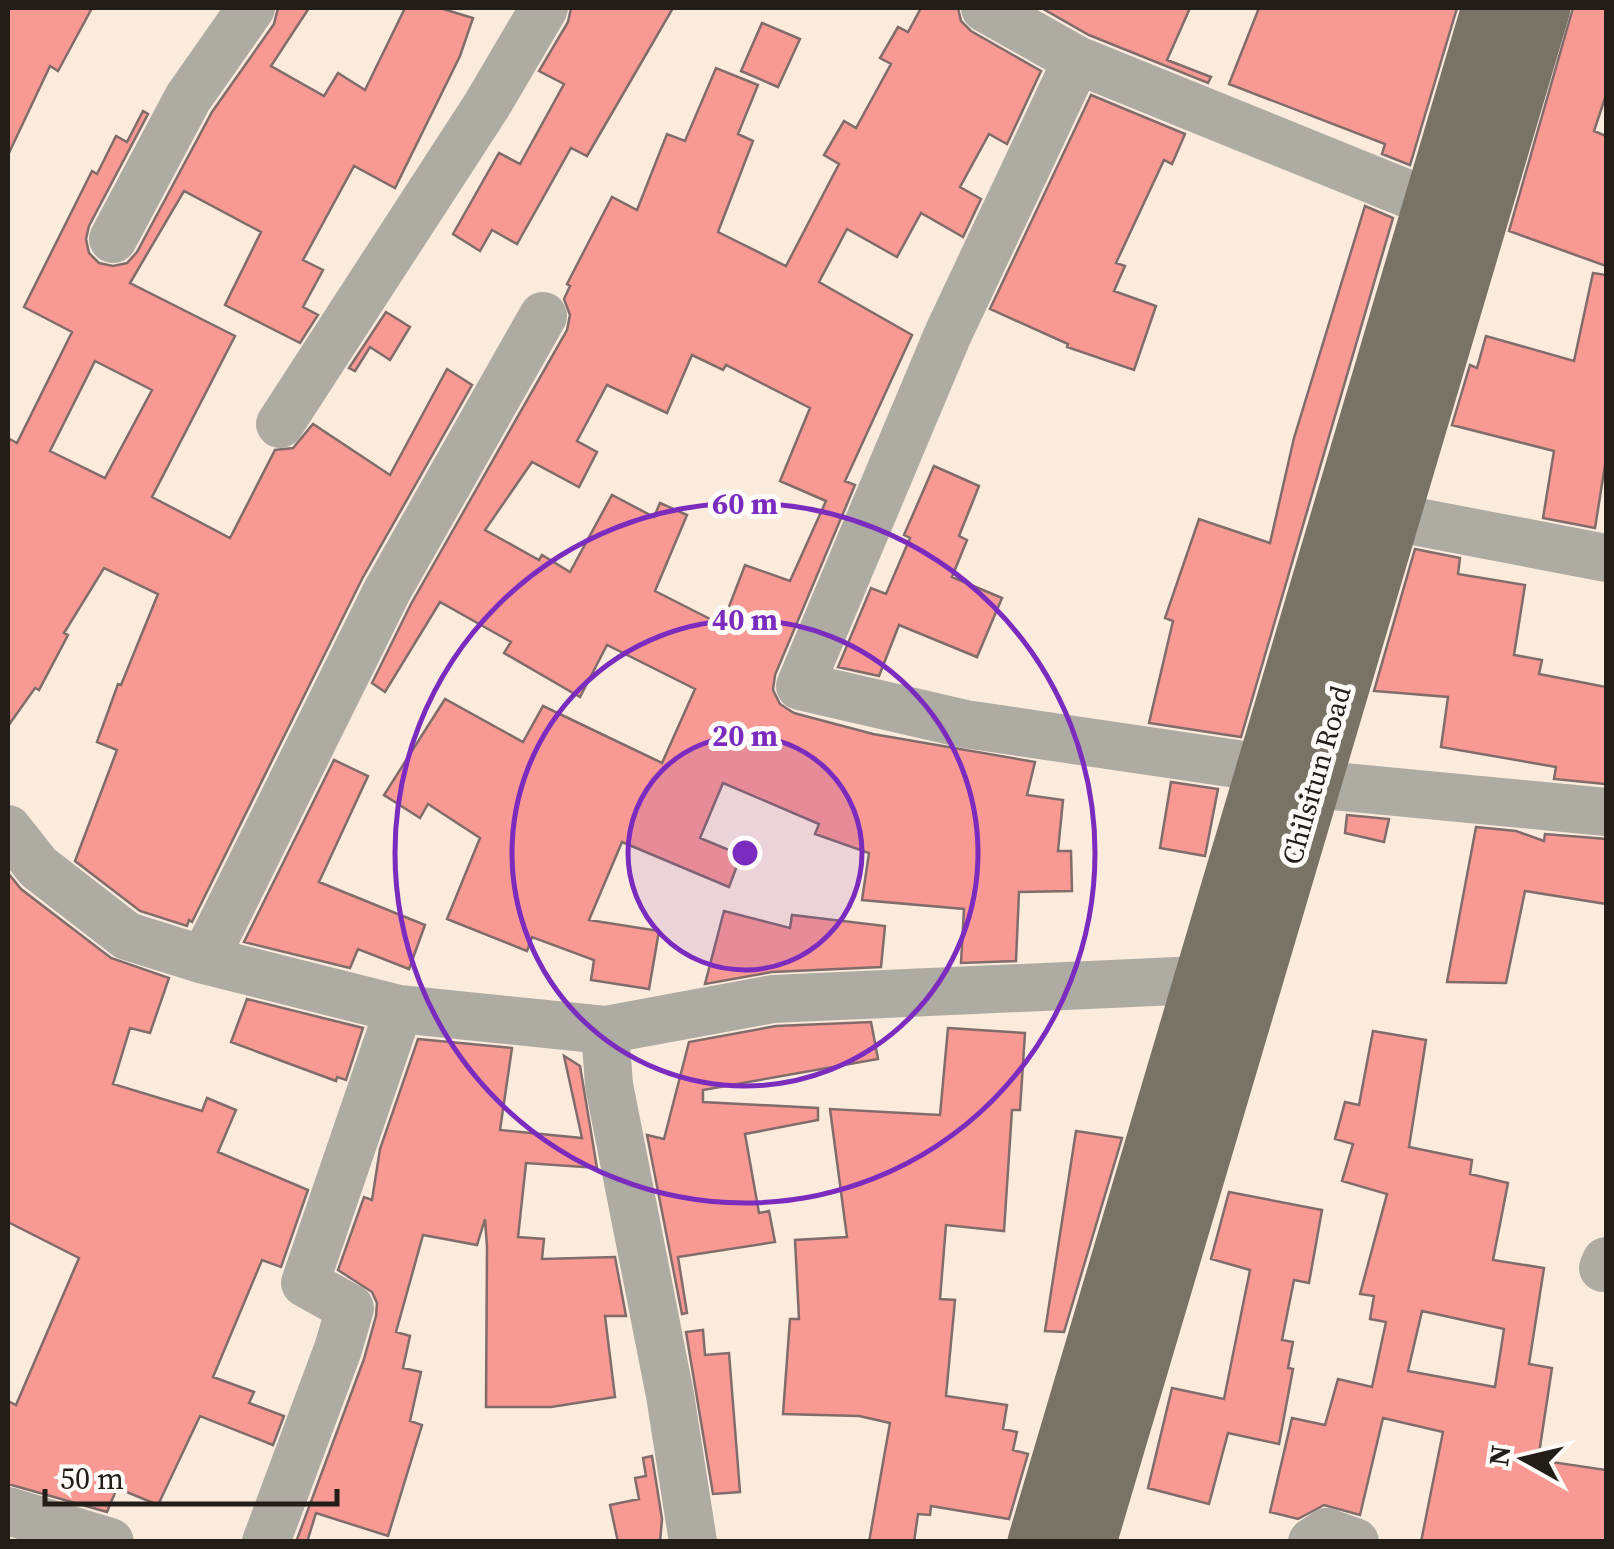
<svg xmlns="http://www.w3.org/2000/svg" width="1614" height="1549" viewBox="0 0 1614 1549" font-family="'Source Serif 4',serif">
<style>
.building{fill:#f89993;stroke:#816c6a;stroke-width:2.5;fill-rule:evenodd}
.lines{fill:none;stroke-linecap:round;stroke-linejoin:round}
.minor{stroke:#aeaba3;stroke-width:48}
.major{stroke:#787364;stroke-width:55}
.ring{fill:none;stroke:#7b2cbf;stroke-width:5}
.labels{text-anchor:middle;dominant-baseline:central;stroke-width:10;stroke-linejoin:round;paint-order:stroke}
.street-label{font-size:28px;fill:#231d18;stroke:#fefbf8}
.centre{fill:#7b2cbf;stroke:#fefbf8;stroke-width:5}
.ring-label{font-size:30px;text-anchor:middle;font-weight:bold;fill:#7b2cbf;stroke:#fefbf8;stroke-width:10;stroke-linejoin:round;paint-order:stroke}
</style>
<rect width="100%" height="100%" fill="#fbebdc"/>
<path class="building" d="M8 8H92L58 71 50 66 8 155Z
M278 8H309L271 66 324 96 338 73 365 90 405 8H440L473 18 460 56 395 188 354 166 303 260 323 270 303 307 318 315 300 343 225 305 261 232 184 191 130 283 235 336 152 497 230 538 275 450 293 448 313 424 390 475 447 369 472 385 362 579 192 922 189 920 187 926 140 911 75 861 117 750 97 742 118 684 121 685 158 594 104 568 64 633 68 635 39 690 35 688 8 726V438L17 443 72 332 24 307 92 171 97 174 116 136 127 142 143 111 148 114 89 226 86 239 89 253 99 263 113 266 127 263 137 252 212 112 274 24ZM95 361 152 390 105 478 50 451Z
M571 8H673L587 156 571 148 517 244 492 230 480 251 453 234 499 153 520 164 564 84 539 71 568 22Z
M921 8H958L961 21 971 31 1041 71 1007 144 989 134 960 187 981 199 963 237 921 213 897 257 847 229 819 282 912 335 845 481 855 485 775 675 773 690 780 704 794 713 873 734 1035 762 1027 795 1063 800 1058 851H1071L1072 891 1019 892 1016 961 961 963 964 909 862 900 869 853 815 834 819 824 723 783 700 838 741 855 729 887 622 842 589 920 659 931 649 989 591 980 594 960 532 937 527 951 447 919 480 838 428 804 420 818 384 795 445 699 523 742 543 706 662 763 695 689 607 645 580 697 504 653 511 642 440 602 385 692 372 683 411 604 567 330 570 315 564 299 570 286 567 284 612 197 637 210 667 134 685 141 716 68 758 85 738 134 753 141 718 232 786 266 839 164 824 155 844 121 856 128 891 64 880 58 898 27 908 32ZM692 355 723 370 726 365 810 408 780 481 826 501 790 581 745 565 722 625 655 591 687 515 660 503 654 517 612 495 570 572 542 555 539 560 485 530 532 462 579 487 597 452 577 441 607 385 667 413Z
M1047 8H1190L1167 60 1211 77 1208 83 1089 35 1045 10Z
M1259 8H1457L1410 165 1382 154 1385 144 1229 84Z
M1573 8H1606V95L1594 131 1606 136V266L1509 231Z
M762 23 800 39 778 87 741 71Z
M1091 95 1185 134 1172 164 1164 160 1116 263 1125 266 1114 291 1156 306 1134 370 1067 347 1068 344 990 309Z
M1365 206 1393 218 1241 737 1149 723 1173 621 1165 618 1199 519 1270 543 1294 438Z
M1593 273 1606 275V459L1595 528 1543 518 1554 451 1452 425 1470 365 1477 368 1486 336 1574 361Z
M386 312 410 327 390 360 370 347 355 371 349 368Z
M934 466 979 486 959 536 967 540 952 577 1002 598 977 657 899 625 879 676 838 667 871 588 886 594 910 538 904 535Z
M1415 549 1460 558 1458 574 1525 585 1514 655 1542 660 1539 674 1606 687V784L1554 779 1556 767 1441 747 1448 697 1374 691Z
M334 760 368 776 319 882 425 925 409 969 358 949 350 968 244 942Z
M1171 782 1218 789 1205 856 1160 848Z
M1347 815 1389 819 1384 842 1345 833Z
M1476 827 1516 831 1544 841 1545 834 1606 839V904L1525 891 1506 983 1447 982Z
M8 873 21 889 111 958 169 978 150 1033 130 1028 113 1084 202 1111 207 1098 236 1110 218 1152 308 1190 281 1267 262 1260 213 1377 254 1392 249 1403 284 1416 273 1445 200 1416 158 1505 117 1488 107 1512 8 1484V1401L16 1405 79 1258 8 1222Z
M724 911 790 928 792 915 885 926 881 967 772 972 705 984Z
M247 999 363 1028 346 1080 337 1077 336 1081 231 1042Z
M871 1022 878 1059 703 1090V1102L818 1108V1120L745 1134 759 1213 769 1211 775 1242 678 1257 687 1313 682 1314 647 1135 664 1139 689 1042 776 1026Z
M948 1028 1025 1033 1020 1110H1012L1004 1231 946 1225 940 1299 955 1300 946 1396 1007 1405 1003 1429 1017 1432 1013 1450 1028 1454 1009 1519 931 1506 930 1515 918 1514 914 1542H869L890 1423 859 1416 783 1414 790 1319H799L795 1240 847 1237 830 1109 940 1115Z
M1373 1031 1426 1040 1409 1147 1472 1160 1470 1174 1508 1183 1493 1260 1544 1268 1529 1364 1552 1368 1538 1460 1606 1470V1542H1421L1443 1432 1383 1418 1360 1515 1324 1505 1298 1519 1270 1512 1292 1418 1325 1425 1338 1379 1372 1387 1386 1322 1370 1319 1374 1296 1360 1294 1387 1194 1342 1181 1353 1144 1335 1139 1345 1102 1359 1105ZM1422 1311 1504 1329 1495 1387 1408 1371Z
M418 1039 512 1048 500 1130 582 1138 564 1056 580 1066 597 1168 526 1163 518 1237 544 1239 542 1259 615 1257 626 1316H605L615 1397 551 1407H486L487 1247 485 1219 477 1245 423 1235 396 1332 410 1336 403 1368 421 1372 410 1421 422 1425 388 1536 316 1513 307 1542H296L364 1359 376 1316 377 1303 372 1292 338 1270 364 1197 372 1200 380 1149Z
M1076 1131 1122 1138 1064 1332 1045 1331Z
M1229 1192 1322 1210 1309 1283 1294 1280 1282 1340 1293 1342 1288 1368 1293 1369 1279 1444 1228 1433 1209 1504 1148 1488 1172 1388 1224 1399 1250 1270 1211 1259Z
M703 1330 705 1355 729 1353 740 1492 713 1494 686 1332Z
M652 1456 662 1519 660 1542H618L610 1505 639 1499 635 1478 646 1476 643 1458Z"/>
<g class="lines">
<path class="minor" d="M985 8 1077 60 1430 203
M1077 60 948 334 800 686 965 724 1264 768
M113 239 188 98 251 8
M280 424 487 105 544 8
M1392 517 1606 558
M1313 784 1606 812
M8 829 38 867 127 936 204 960 399 1009 605 1030 773 999 1199 980
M204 960 387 591 543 316
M605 1030 609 1085 670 1395 693 1542
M1603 1268 1606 1261
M8 1511 110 1542
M266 1542 338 1349 350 1308 305 1283 399 1009
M1312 1542 1327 1532 1355 1542"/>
<path class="major" d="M1035 1542 1489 8
M1089 1542 1543 8"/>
</g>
<circle cx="745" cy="853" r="117" fill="#7b2cbf" fill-opacity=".12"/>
<g class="ring">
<circle cx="745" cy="853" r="117"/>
<circle cx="745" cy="853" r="233"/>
<circle cx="745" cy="853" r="350"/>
</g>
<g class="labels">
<g class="street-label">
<text transform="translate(1316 775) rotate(-74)">Chilsitun Road</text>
</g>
</g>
<circle cx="745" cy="853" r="15" class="centre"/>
<g class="ring-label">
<text x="745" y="514">60 m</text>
<text x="745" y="630">40 m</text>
<text x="745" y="746">20 m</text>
</g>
<rect width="1614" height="1549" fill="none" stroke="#231d18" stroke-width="20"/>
<g transform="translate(1524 1459) rotate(278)" stroke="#fefbf8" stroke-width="8" paint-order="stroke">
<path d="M0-8L18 38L0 25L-18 38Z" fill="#231d18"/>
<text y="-15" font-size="28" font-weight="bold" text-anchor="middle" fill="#231d18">N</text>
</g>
<path d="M45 1489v15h292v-15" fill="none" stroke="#231d18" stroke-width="5"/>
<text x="60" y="1489" font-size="30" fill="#231d18" stroke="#fefbf8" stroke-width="8" paint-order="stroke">50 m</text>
</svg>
